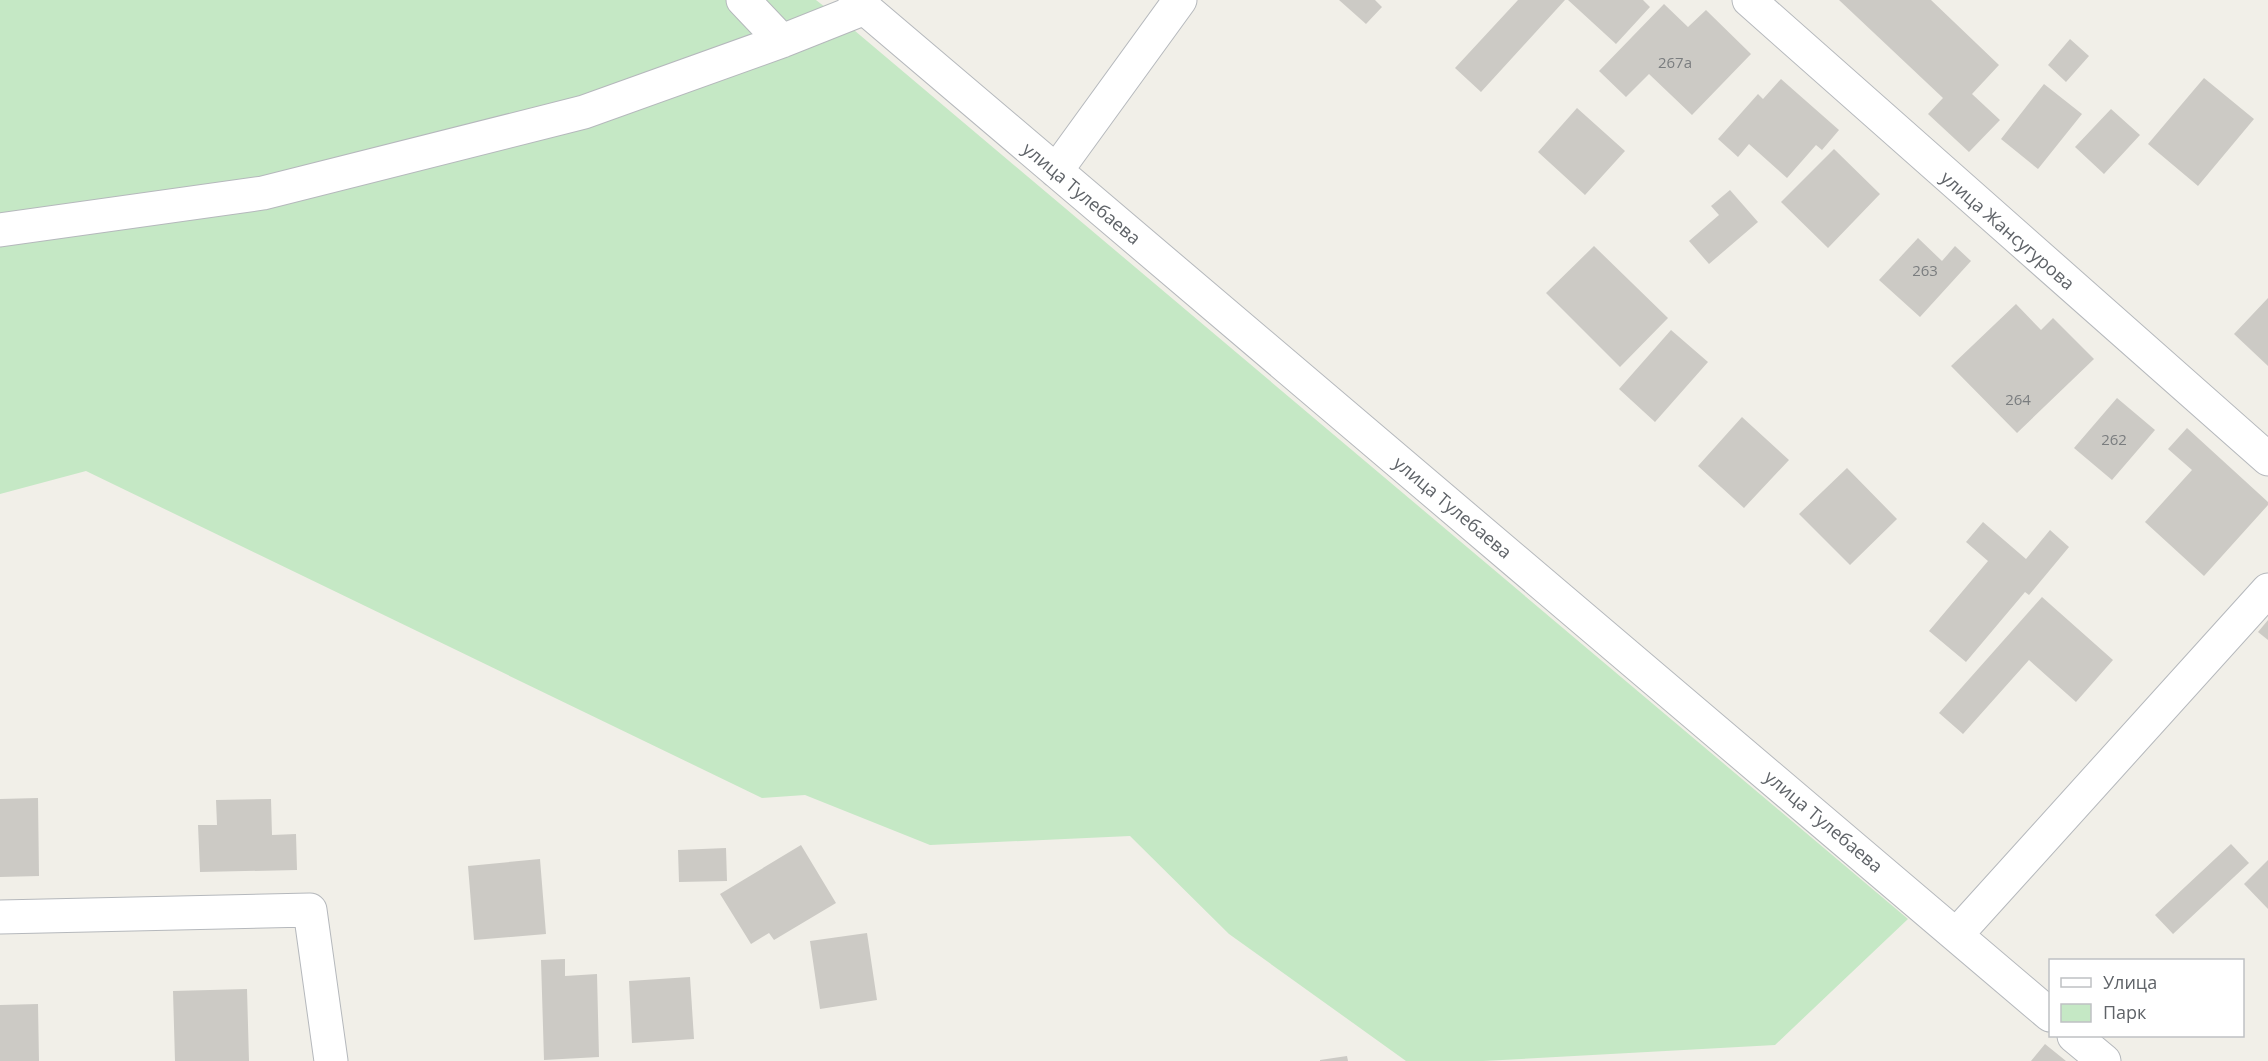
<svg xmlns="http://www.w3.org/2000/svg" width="2268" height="1061" viewBox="0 0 2268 1061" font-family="'Open Sans',sans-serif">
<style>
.green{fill:#c5e8c5}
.building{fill:#cccac5}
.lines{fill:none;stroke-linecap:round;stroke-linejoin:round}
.minor-casing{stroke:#b5b8bc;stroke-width:35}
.minor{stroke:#fff;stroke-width:33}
.labels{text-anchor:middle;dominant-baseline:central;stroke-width:5;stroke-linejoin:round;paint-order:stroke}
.number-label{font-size:15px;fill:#7a7d7f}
.street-label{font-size:18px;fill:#5f6368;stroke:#fff}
</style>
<rect width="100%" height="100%" fill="#f1efe8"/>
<path class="green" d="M0 0H816L848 25 1908 919 1775 1045 1483 1061H1406L1229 934 1130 836 930 845 805 795 762 798 86 471 0 494Z"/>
<path class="building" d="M1339 0H1375L1382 7 1366 24Z
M1518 0H1565L1481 92 1455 68Z
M1568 0H1643L1650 7 1616 44Z
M1839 0H1931L1999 65 1972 94 2000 120 1969 152 1928 114 1943 98Z
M1664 4 1688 27 1706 10 1751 54 1692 115 1649 74 1626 97 1599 71Z
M2070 39 2089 56 2066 82 2048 65Z
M2204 78 2254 119 2198 186 2148 144Z
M1781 79 1839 130 1822 150 1816 145 1787 178 1749 144 1738 157 1718 139 1758 94 1763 99Z
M2044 84 2082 114 2038 169 2001 139Z
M1577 108 1625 151 1585 195 1538 152Z
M2111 109 2140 135 2104 174 2075 147Z
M1834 149 1880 194 1828 248 1781 202Z
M1730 190 1758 222 1709 264 1689 241 1719 215 1711 206Z
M1918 238 1942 261 1955 246 1971 261 1920 317 1879 280Z
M1594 246 1668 318 1620 367 1546 293Z
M2268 298V366L2234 334Z
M2016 304 2041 330 2053 318 2094 359 2017 433 1951 366Z
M1671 330 1708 362 1655 422 1619 389Z
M2117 398 2155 430 2112 480 2074 448Z
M1742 417 1789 460 1744 508 1698 466Z
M2187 428 2268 502V505L2204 576 2145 522 2192 470 2168 449Z
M1847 468 1897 519 1850 565 1799 514Z
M1983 522 2026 559 2050 530 2069 547 2029 595 2025 592 1966 662 1929 631 1988 561 1966 542Z
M2042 597 2113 660 2076 702 2029 660 1963 734 1939 713Z
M2268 620V640L2258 632Z
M38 798 39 876 0 877V799Z
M271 799 272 835 296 834 297 870 200 872 198 825H217L216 800Z
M2231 844 2249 863 2173 934 2155 915Z
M801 845 836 903 774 940 769 933 751 944 720 894Z
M726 848 727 881 679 882 678 850Z
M540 859 546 934 474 940 468 866Z
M2268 860V909L2244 884Z
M867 933 877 1000 820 1009 810 941Z
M565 959V976L597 974 599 1057 544 1060 541 960Z
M690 977 694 1039 632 1043 629 981Z
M247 989 249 1061H175L173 991Z
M38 1004 39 1061H0V1005Z
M2045 1044 2066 1061H2031Z
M1347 1056 1348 1061H1320V1060Z"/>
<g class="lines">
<defs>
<path id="minor" d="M743 0 782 41
M855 0 2050 1015
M1749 0 2268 459
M1056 171 1180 0
M0 230 263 193 584 112 782 41 865 8
M0 917 310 910 331 1061
M1957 934 2268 590
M2074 1036 2104 1061"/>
</defs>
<use href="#minor" class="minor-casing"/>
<use href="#minor" class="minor"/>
</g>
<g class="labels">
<g class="number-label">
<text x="1675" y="62">267а</text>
<text x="1925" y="270">263</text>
<text x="2018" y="399">264</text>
<text x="2114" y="439">262</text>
</g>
<g class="street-label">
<text transform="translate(1082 193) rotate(40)">улица Тулебаева</text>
<text transform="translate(2008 230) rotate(41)">улица Жансугурова</text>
<text transform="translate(1453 507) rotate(40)">улица Тулебаева</text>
<text transform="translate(1824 821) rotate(40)">улица Тулебаева</text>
</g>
</g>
<rect x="2049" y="959" width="195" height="78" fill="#ffffff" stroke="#bfc1c3" stroke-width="1.5"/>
<rect x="2061" y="978" width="30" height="9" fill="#ffffff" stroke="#bfc1c3" stroke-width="1.5"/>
<text x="2103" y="989" font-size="18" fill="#5f6368">Улица</text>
<rect x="2061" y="1004" width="30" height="18" fill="#c5e8c5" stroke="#bfc1c3" stroke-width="1.5"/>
<text x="2103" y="1019" font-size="18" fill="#5f6368">Парк</text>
</svg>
